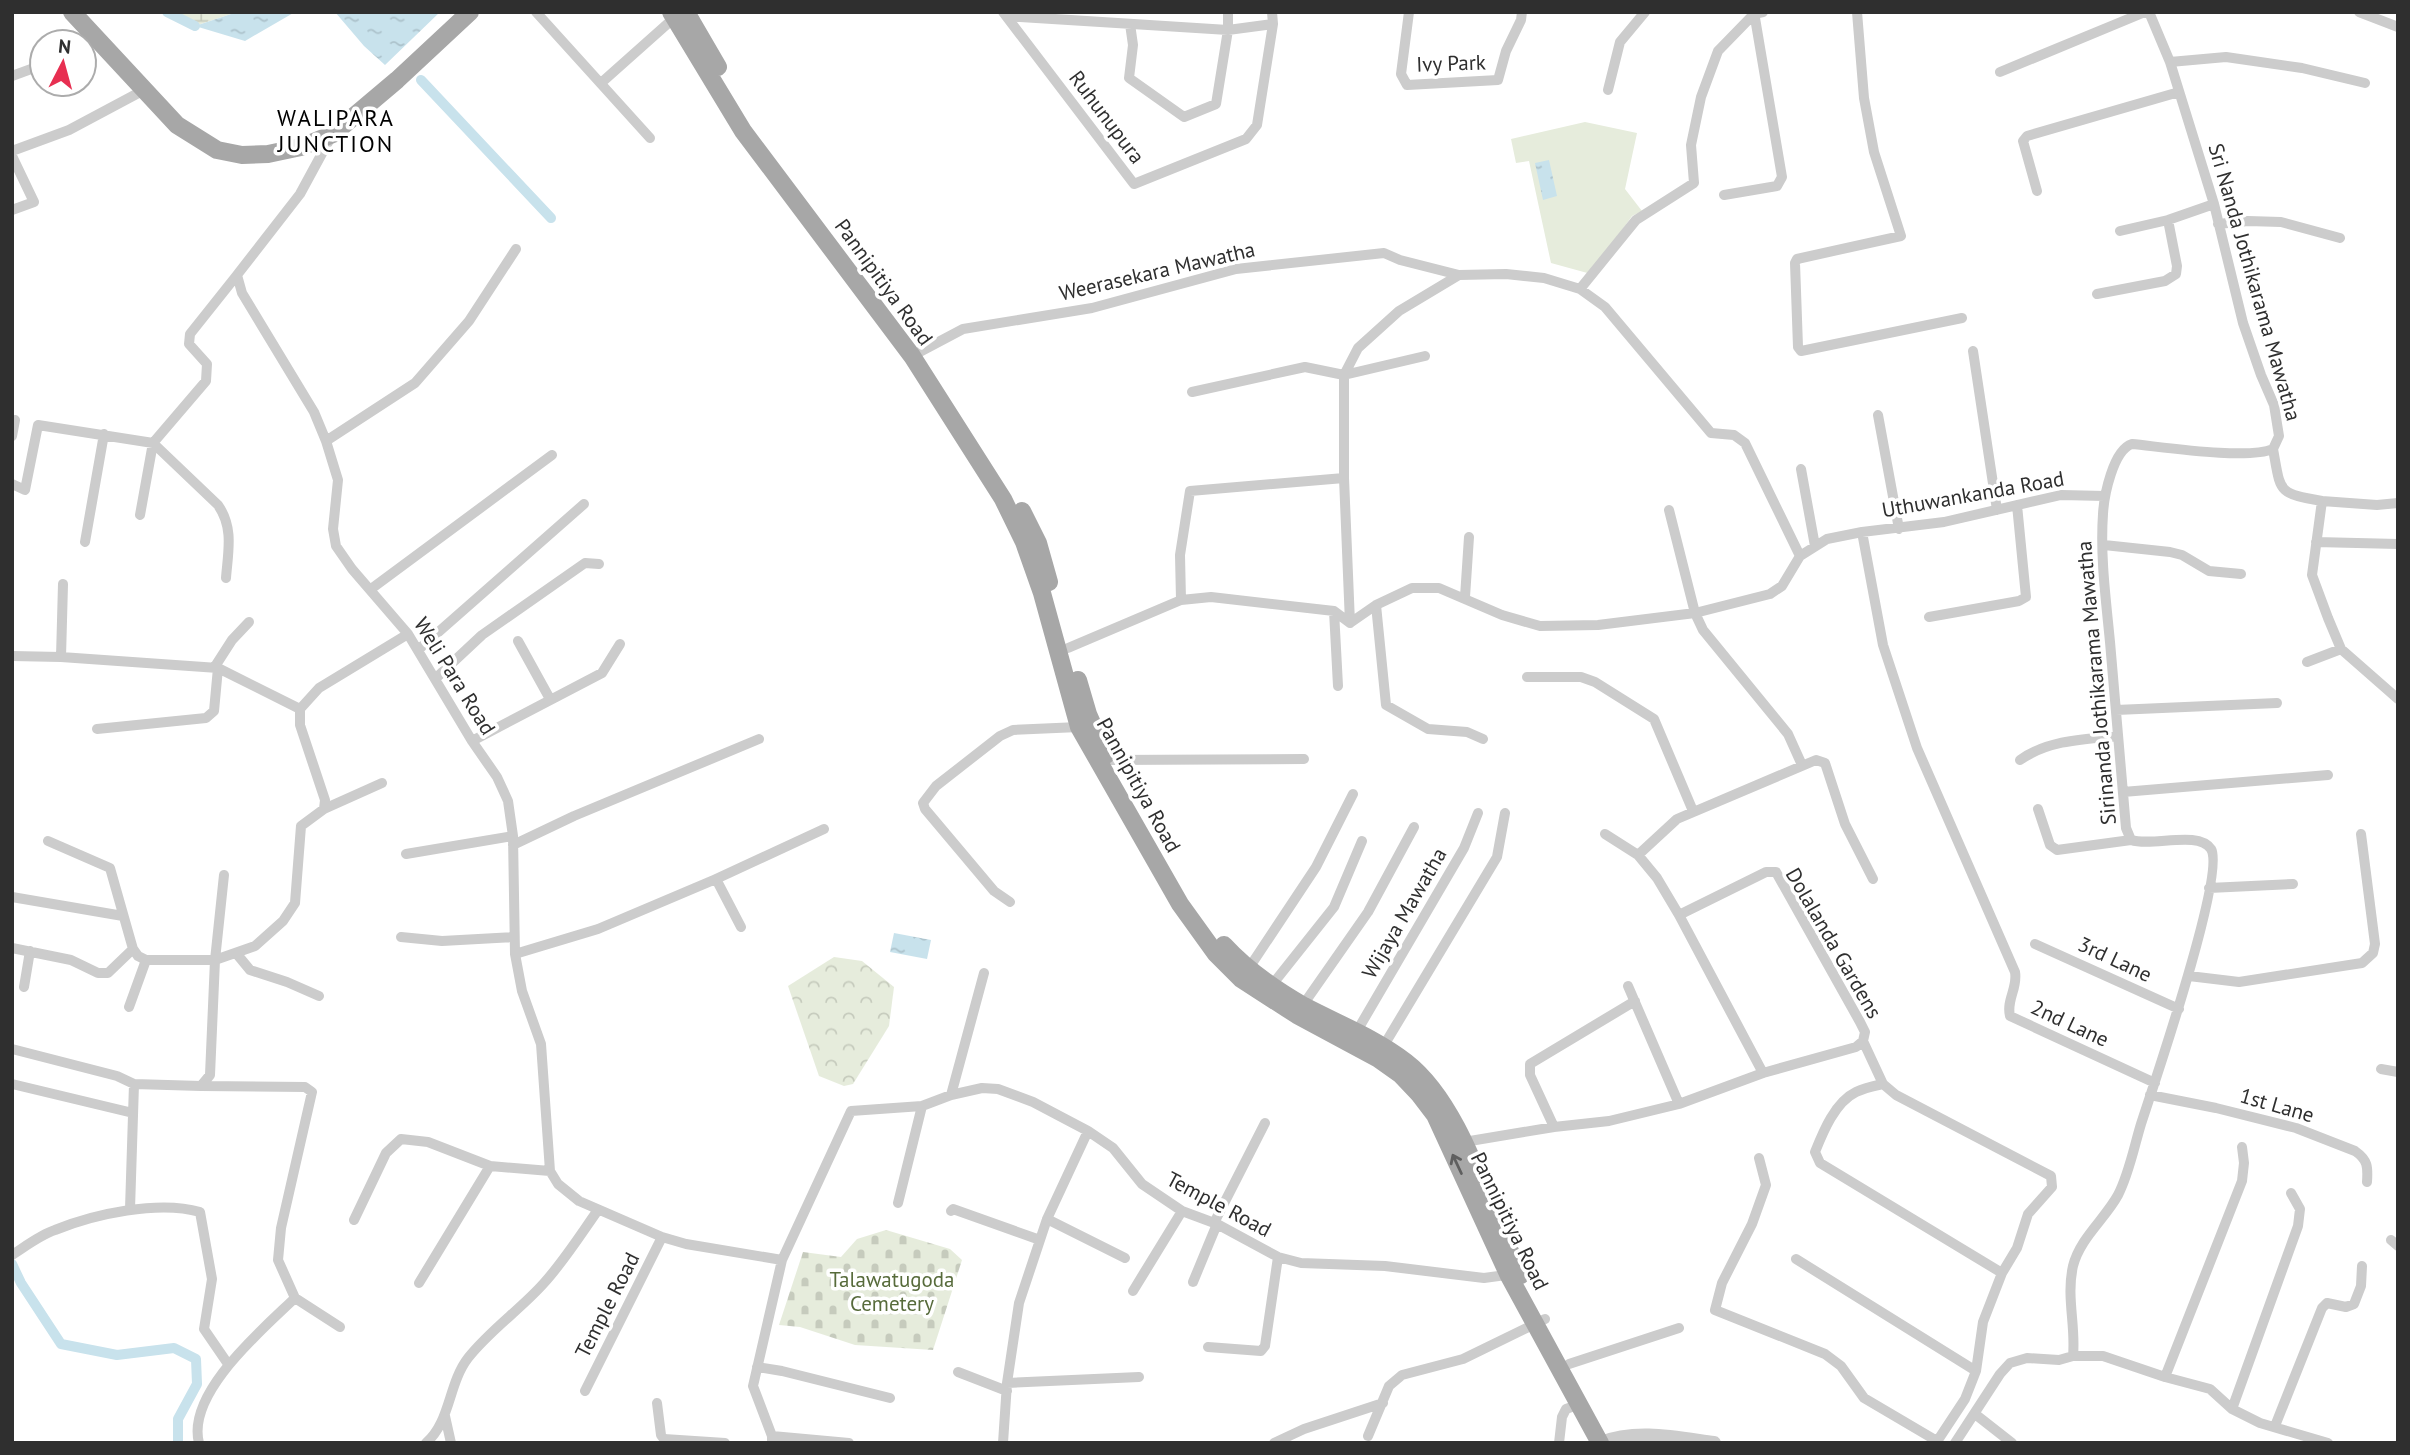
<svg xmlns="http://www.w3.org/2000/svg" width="2410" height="1455" viewBox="0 0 2410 1455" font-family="'PT Sans',sans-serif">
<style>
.forest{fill:url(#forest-crowns)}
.wetland{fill:url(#wetland-marsh)}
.cemetery{fill:url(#cemetery-stones)}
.garden{fill:#e6ecdc}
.water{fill:url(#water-ripples)}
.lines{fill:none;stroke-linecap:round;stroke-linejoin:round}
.canal{stroke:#c8e2ec;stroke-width:10}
.minor{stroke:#ccc;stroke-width:10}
.tertiary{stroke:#ccc;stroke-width:14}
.primary{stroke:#a7a7a7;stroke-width:18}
.oneway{stroke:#5f5f5f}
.labels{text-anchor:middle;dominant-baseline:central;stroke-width:7;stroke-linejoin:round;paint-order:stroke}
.street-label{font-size:21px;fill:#2f2f2f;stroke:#fff}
.park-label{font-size:21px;fill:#576b3b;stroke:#fff}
.neighbourhood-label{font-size:23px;letter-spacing:2px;fill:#000;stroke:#fff}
</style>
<defs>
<pattern id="forest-crowns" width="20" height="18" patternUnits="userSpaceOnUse" patternTransform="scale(1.75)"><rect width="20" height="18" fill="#e6ecdc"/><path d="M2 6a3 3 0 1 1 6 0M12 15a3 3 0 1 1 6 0" fill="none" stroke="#c6cbbd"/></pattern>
<pattern id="wetland-marsh" width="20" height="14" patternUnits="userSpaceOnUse" patternTransform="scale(1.75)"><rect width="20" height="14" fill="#e6ecdc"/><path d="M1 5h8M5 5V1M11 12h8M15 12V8" fill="none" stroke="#c6cbbd"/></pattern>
<pattern id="cemetery-stones" width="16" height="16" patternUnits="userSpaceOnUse" patternTransform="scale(1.75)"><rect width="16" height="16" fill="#e6ecdc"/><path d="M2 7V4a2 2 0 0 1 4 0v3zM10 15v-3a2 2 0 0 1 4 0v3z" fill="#c6cbbd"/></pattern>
<pattern id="water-ripples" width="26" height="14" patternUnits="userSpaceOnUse" patternTransform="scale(1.75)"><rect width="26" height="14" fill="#c8e2ec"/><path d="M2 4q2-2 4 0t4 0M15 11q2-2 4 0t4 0" fill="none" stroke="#acc2cb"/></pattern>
</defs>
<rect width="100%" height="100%" fill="#fff"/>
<path class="forest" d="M834 957 862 961 894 987 889 1026 853 1084 844 1086 819 1076 788 986Z"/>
<path class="wetland" d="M167 12H237L195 26Z"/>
<path class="cemetery" d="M886 1230 950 1249 962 1260 933 1350 855 1345 800 1327 779 1325 803 1252 841 1257 857 1239Z"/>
<path class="garden" d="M1585 122 1637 133 1625 189 1642 211 1632 216 1591 274 1551 263 1529 161 1516 163 1511 139Z"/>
<path class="water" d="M237 12H295L245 41 195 26Z
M335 12H440L385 65 364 46Z
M1549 160 1557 196 1543 200 1535 163Z
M894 933 931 940 927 959 890 952Z"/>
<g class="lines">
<path class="canal" d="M167 12 195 26
M421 80 551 218
M12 1264 21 1283 61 1344 117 1355 174 1348 196 1359 197 1384 178 1419V1443"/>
<path class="minor" d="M536 12 650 138
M1003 12 1134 184 1246 139 1257 125 1273 24 1272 12
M1409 12 1401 74 1407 85 1498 80 1506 51 1521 20 1522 12
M1857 12 1864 98 1874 152 1901 236 1797 259 1795 263 1798 347 1801 351 1806 350 1962 318
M2359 12 2398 27
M1006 16 1228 30 1273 24
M1130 24 1133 45 1129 78 1184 117 1216 104 1228 30V12
M2170 62 2226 57 2302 68 2365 83
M2000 72 2145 12
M12 76 42 65
M601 83 674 18
M1608 90 1620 42 1645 12
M332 135 300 194 237 275 242 293 314 412 326 441 338 480 333 529 336 546 352 569 408 634 472 741 497 777 508 801 513 836 515 954 522 991 541 1044 550 1171 558 1184 579 1201 662 1237 686 1244 782 1260 753 1386 772 1436V1443
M12 151 69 130 144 90
M12 156 34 202 12 210
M2037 191 2023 141 2027 136 2179 92
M1724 195 1777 186 1782 177 1754 12
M2218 224 2248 221 2281 222 2340 238
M2120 231 2168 220 2214 204
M1580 289 1636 220 1694 183 1691 145 1701 97 1718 51 1754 14 1763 12
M2097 294 2165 281 2176 274 2177 266 2168 220
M1973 351 1997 510
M912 356 963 329 1092 308 1236 269 1384 253 1400 260 1459 275 1506 274 1544 278 1580 289 1605 307 1711 433 1734 435 1745 443 1800 556
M1192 392 1305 367 1344 375 1425 356
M1878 415 1899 529
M12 436 15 420
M326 441 415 383 469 321 516 249
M2273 449C2281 493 2277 493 2322 501L2312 575 2328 618 2341 649 2398 699
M1801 469 1815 546
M12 484 25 490 38 425 153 443 218 505C234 528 228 552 226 578
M2322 501 2377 505 2398 503
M1669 510 1695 613 1703 630 1788 734 1802 765
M140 515 153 443 206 381 207 364 189 344 190 334 237 275
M1862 532 1883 645 1917 748 2015 972C2018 988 2006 1000 2010 1016L2155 1083
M85 542 104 434
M2316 542 2398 544
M2104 545 2170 552 2182 555 2209 571 2241 574
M371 589 552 455
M1465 597 1469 537
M1181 600 1180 555 1190 491 1344 478
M1376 605 1386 705 1428 729 1467 732 1483 739
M1334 611 1338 686
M1929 617 2019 601 2026 597 2017 505
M1350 623 1344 478V375L1358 348 1399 311 1459 275
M518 641 550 699
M1068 648 1181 600 1211 597 1334 611 1350 623 1376 605 1412 588H1439L1502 615 1540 626 1598 625 1695 613 1770 594 1782 586 1800 556 1827 539 1862 532 1944 522 2061 495 2105 496
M418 650 584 504
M12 656 61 657 218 668 300 709
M61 657 63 584
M2307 662 2341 649
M214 668 232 640 249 622
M1527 677H1581L1595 682 1654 719 1693 811
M435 679 482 635 585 563 599 564
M2116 710 2277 703
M97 729 206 718 214 711 218 668
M472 741 602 673 620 644
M1108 760 1304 759
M2020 760C2048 740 2085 739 2118 736
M2123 792 2328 775
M324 809 382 783
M2038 809 2050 845 2057 850 2131 840
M1605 834 1638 855 1657 878 1679 915
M48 841 110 868 133 949 138 956 146 960H215L224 875
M513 845 574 816 759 739
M406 854 513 836
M1638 855 1677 819 1816 760 1825 763 1845 824 1873 879
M716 879 741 927
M2209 888 2293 884
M12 897 123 916
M1010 902 994 891 925 809 923 803 936 786 1000 736 1013 730 1079 727
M401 937 442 941 514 937
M2035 944 2179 1009
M12 948 71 960 98 973H108L133 949
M236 953 250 970 287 982 319 996
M515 954 598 929 716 879 824 829
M1249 968 1316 867 1353 794
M2189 976 2239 982 2362 963 2373 953 2375 944 2361 834
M1272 985 1334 907 1362 841
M1628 986 1679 1104
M24 987 30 951
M1303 1005 1368 912 1414 827
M129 1007 146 960
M1357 1031 1464 848 1478 813
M1863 1041 1883 1084 1896 1095 2051 1176 2052 1187 2028 1214 2017 1248 2002 1273 1983 1322 1976 1371 1965 1399 1936 1443
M1383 1047 1497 857 1505 813
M12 1049 117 1076 134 1084 201 1086 210 1075 215 960 255 946 283 921 295 903 301 826 324 809 325 800 300 725V709L319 688 408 634
M2381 1069 2398 1072
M12 1084 133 1113
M1883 1084C1874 1086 1864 1088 1856 1092 1835 1102 1823 1132 1815 1152L1820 1163 2002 1273
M201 1086 305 1087 312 1092 281 1228 278 1260 295 1298 340 1327
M951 1095 984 973
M2150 1095 2216 1108 2296 1128 2355 1151C2368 1160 2368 1167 2367 1182
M1554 1127 1530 1075V1064L1635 1001
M1464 1142 1554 1127 1609 1121 1679 1104 1763 1073 1856 1047 1863 1041 1865 1032 1860 1022 1776 872H1766L1679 915 1763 1073
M1759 1158 1766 1185 1752 1224 1722 1283 1715 1310 1825 1354 1841 1366 1864 1398 1937 1441
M898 1203 922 1106
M130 1209 134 1084
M951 1211 953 1209 1040 1240
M1047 1219 1125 1258
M354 1220 386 1153 401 1139 428 1142 490 1166 550 1171
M1214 1223 1265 1123
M2391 1240 2398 1246
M12 1255C26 1246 40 1235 55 1230 94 1214 159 1200 200 1212L212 1279 204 1329 228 1364
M1796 1259 1976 1371
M782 1260 851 1111 922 1106 951 1095 982 1088 998 1089 1033 1102 1088 1131 1113 1148 1142 1184 1182 1211 1217 1224 1278 1257 1301 1263 1385 1266 1484 1278 1513 1274
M1193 1282 1217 1224
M419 1283 490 1166
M1133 1291 1182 1211
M1208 1347 1261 1351 1265 1346 1278 1257
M2073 1356H2103L2165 1377 2210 1389 2232 1409 2260 1423 2328 1443
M1569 1364 1679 1328
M757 1367 782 1371 890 1398
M958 1372 1007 1391
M2165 1377 2242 1181 2244 1163 2242 1147
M1007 1383 1139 1377
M585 1391 662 1237
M657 1403 661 1435 664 1439 725 1443
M2232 1409 2298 1226 2300 1209 2291 1193
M1975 1414 2012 1443
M445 1416 451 1443
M2275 1426 2322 1308 2327 1303 2346 1307 2354 1304 2361 1286 2362 1266
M772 1436 849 1443
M1368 1436 1389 1386 1402 1375 1463 1359 1545 1319
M199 1443C186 1393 263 1329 295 1298
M426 1443C451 1421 448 1384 468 1358 490 1330 521 1309 544 1283 564 1261 581 1234 598 1210
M1003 1443 1007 1383 1019 1303 1047 1219 1088 1131
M1274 1443 1304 1429 1383 1403
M1559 1443 1562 1417 1566 1409 1580 1404
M1955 1443 2000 1374 2010 1363 2027 1358 2059 1360 2073 1356C2076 1326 2066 1297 2073 1266 2080 1238 2105 1219 2118 1195 2129 1174 2134 1147 2141 1124 2153 1087 2226 873 2211 849 2198 830 2153 847 2131 840L2126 828C2121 766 2115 704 2110 642 2106 600 2100 556 2103 514 2104 496 2113 450 2132 444 2163 447 2247 460 2273 449L2279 436 2274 405 2261 375 2243 323 2214 204 2170 62 2149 12"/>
<path class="tertiary" d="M1601 1443C1636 1429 1677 1438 1714 1443"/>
<path class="primary" d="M72 12 177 125 217 150 242 155 268 154 301 147 333 134 397 80 470 12
M671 12 743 131 912 356 1003 499 1024 542 1042 593 1079 727 1180 904 1216 954 1241 979 1297 1015 1377 1058 1401 1075 1419 1094 1435 1115 1509 1276 1600 1443
M686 12 718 67
M1022 511 1038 543 1049 582
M1078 680 1088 714 1106 755
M1224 945C1246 969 1276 990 1304 1006 1338 1024 1375 1038 1406 1062 1463 1106 1489 1212 1521 1275"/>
</g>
<defs><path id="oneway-shaft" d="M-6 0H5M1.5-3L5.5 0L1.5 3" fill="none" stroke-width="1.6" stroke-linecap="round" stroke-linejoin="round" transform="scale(1.75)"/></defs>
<use class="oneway" href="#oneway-shaft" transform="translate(1457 1164) rotate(-115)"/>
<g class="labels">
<g class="street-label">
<text transform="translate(1451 63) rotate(-2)">Ivy Park</text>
<text transform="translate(1107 117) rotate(53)">Ruhunupura</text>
<text transform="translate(1157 271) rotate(-13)">Weerasekara Mawatha</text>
<text transform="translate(884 282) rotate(54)">Pannipitiya Road</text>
<text transform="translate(2255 282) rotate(74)">Sri Nanda Jothikarama Mawatha</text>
<text transform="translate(1973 494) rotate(-10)">Uthuwankanda Road</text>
<text transform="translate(455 676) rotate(58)">Weli Para Road</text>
<text transform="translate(2096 683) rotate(-95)">Sirinanda Jothikarama Mawatha</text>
<text transform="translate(1139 785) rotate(61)">Pannipitiya Road</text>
<text transform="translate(1404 913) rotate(-60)">Wijaya Mawatha</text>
<text transform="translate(1834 943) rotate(60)">Dolalanda Gardens</text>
<text transform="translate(2115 959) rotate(25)">3rd Lane</text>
<text transform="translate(2070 1023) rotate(25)">2nd Lane</text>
<text transform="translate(2277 1105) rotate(16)">1st Lane</text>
<text transform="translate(1219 1204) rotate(28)">Temple Road</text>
<text transform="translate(1510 1221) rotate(64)">Pannipitiya Road</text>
<text transform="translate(607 1305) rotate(-63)">Temple Road</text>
</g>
<g class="park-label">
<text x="892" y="1279">Talawatugoda<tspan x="892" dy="24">Cemetery</tspan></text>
</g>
<g class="neighbourhood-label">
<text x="336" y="117">WALIPARA<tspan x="336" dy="26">JUNCTION</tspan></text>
</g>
</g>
<rect width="2410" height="1455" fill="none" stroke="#2f2f2f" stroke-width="28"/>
<g transform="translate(63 63) rotate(6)"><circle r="33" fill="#ffffff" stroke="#acacac" stroke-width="2"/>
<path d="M0-5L12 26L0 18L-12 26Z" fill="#e72f51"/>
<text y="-10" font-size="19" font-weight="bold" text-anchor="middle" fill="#2f2f2f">N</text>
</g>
</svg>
